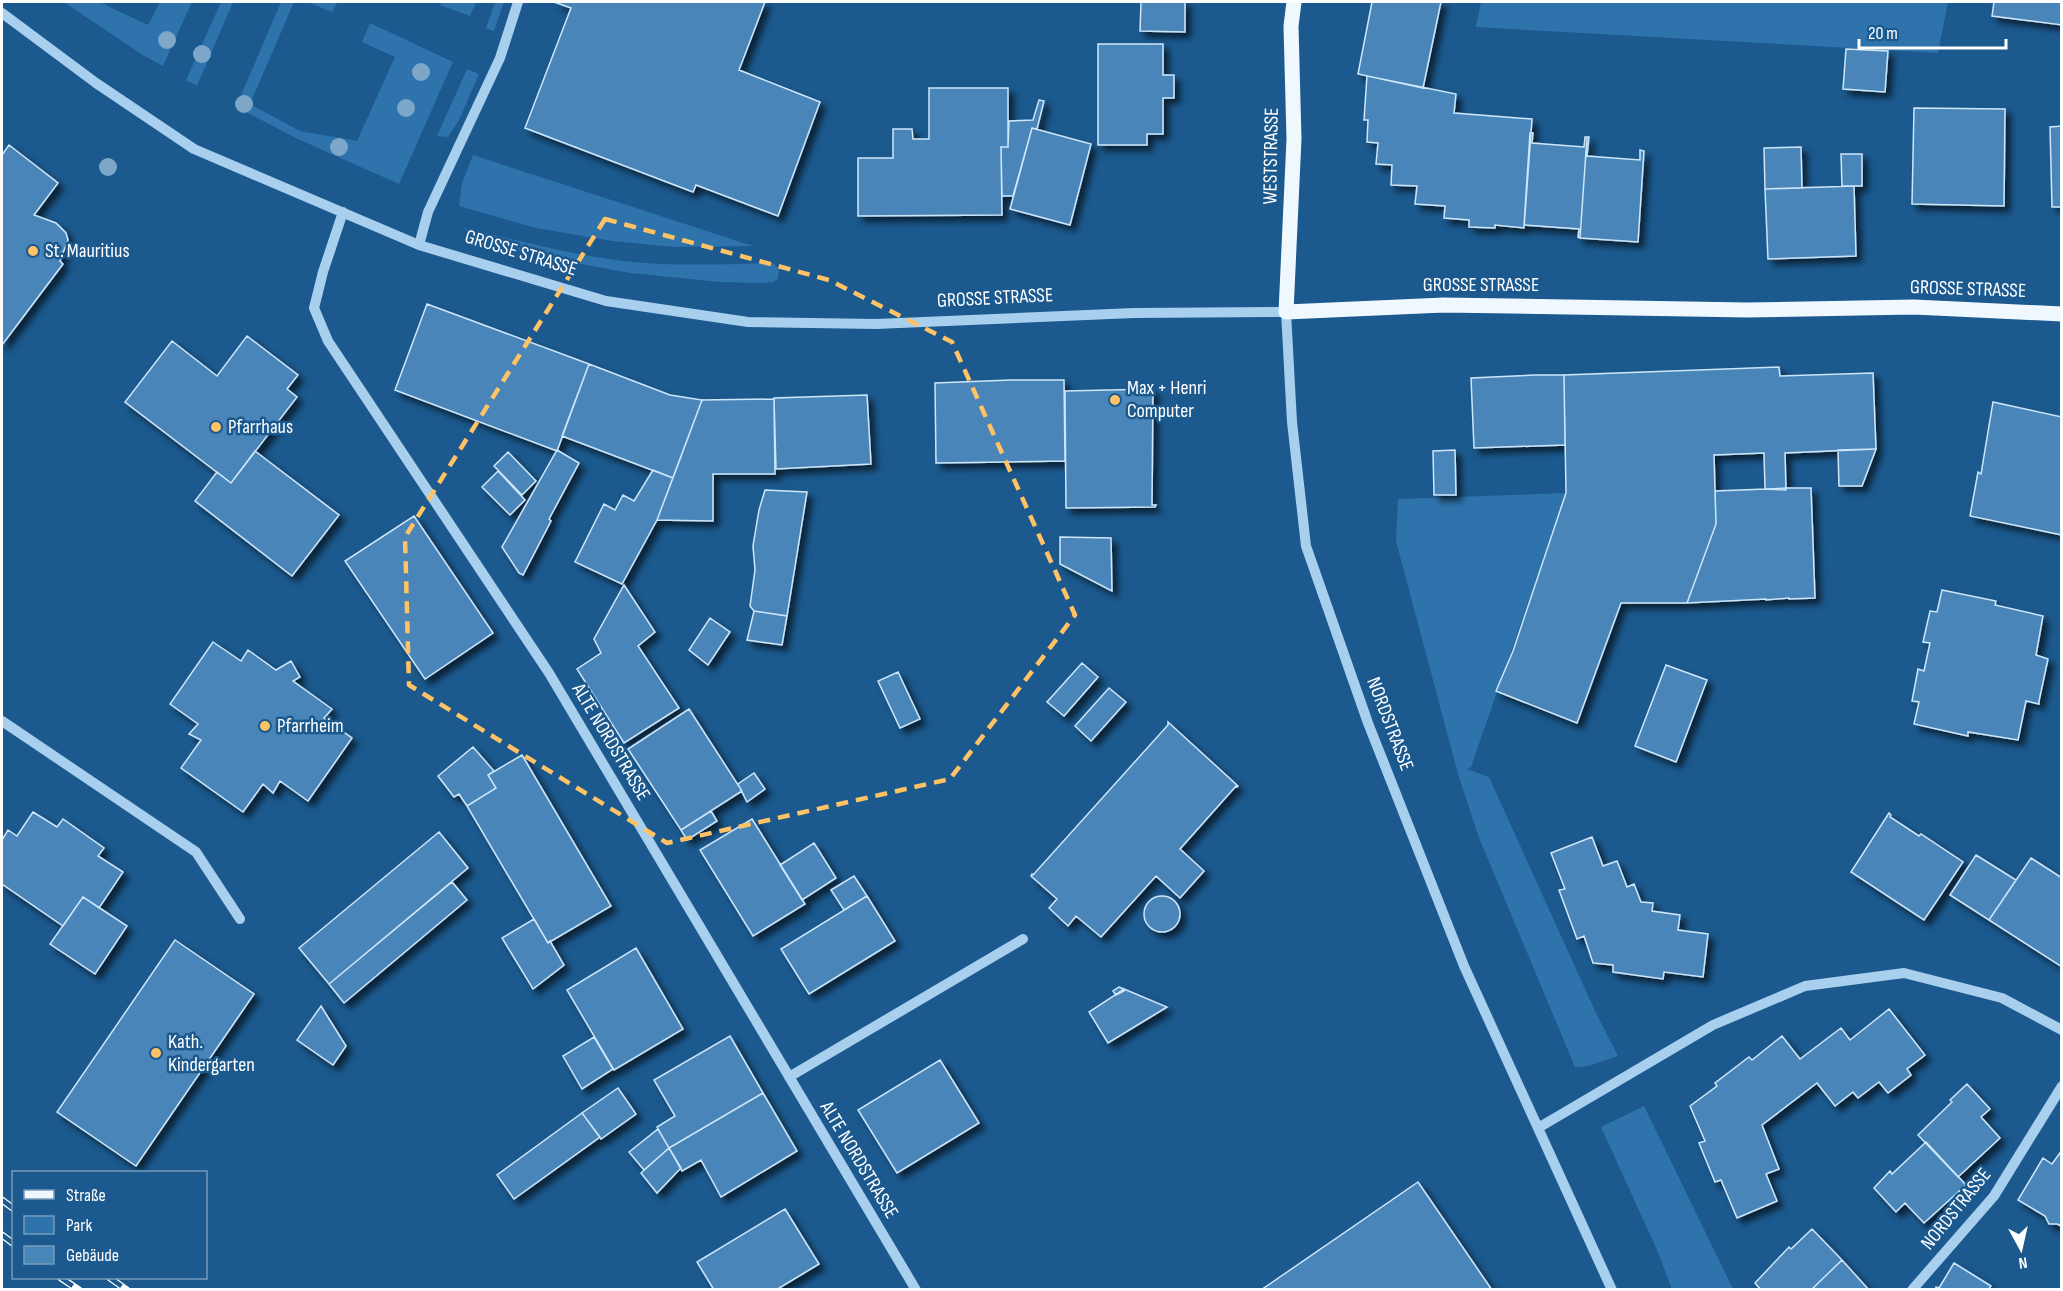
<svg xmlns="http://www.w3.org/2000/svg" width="2063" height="1291" viewBox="0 0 2063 1291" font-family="'Sofia Sans Condensed',sans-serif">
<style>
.green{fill:#2e73ac}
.building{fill:#4885b8;stroke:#cee6fa;stroke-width:1.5;filter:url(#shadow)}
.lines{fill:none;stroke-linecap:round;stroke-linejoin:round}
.minor{stroke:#a8cfee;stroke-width:10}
.major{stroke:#eff7ff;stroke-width:15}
.rail-casing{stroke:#fff;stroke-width:7}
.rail{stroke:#1b598e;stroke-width:4.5;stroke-dasharray:14;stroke-linecap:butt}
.tree{fill:#7da7c9}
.marked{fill:none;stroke:#ffc365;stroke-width:4.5;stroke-dasharray:12 8;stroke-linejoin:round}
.poi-dot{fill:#ffc365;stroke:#1b598e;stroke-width:2}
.labels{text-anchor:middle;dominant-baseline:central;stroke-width:5;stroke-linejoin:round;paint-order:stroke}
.street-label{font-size:20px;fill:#fff;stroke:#1b598e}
.poi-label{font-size:20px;fill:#fff;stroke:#1b598e;text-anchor:start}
</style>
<defs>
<filter id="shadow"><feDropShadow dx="5.5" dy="5.5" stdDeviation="3" flood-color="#0009"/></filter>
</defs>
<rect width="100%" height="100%" fill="#1b598e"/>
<path class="green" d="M64 2H99L148 25 160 2H192L163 66 141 54Z
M221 2H233L197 86 186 80Z
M281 2H294L250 104 300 131 357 141 395 57 362 42 370 23 453 62 399 184 298 139 236 107Z
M307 2H334L337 3 332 12Z
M442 2H476L470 16 440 5Z
M495 2H504L494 31 486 28Z
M1481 2H1948L1938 53 1476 27Z
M467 69 479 74 459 120 448 137 437 136Z
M473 155 753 246 674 247 612 241 536 228 459 206 462 183Z
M464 228C523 241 584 259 645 263 687 266 730 264 773 263L779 269 778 279 773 282 761 283 720 282 630 273 549 258 475 239Z
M1566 493 1471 767 1467 769 1489 777 1596 1013 1618 1056 1588 1066 1575 1067 1479 838 1458 774 1396 541 1398 499Z
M1644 1106 1733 1289H1672L1657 1250 1601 1127Z"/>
<path class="building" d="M554 2H765L739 70 820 102 778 216 696 185 693 192 525 128 571 8Z
M1141 2H1185V32L1140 31Z
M1372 2H1441L1423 88 1358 74Z
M1994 2H2062V25L1992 16Z
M1098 44H1163V75H1174V98H1163V134H1147V145H1098Z
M1846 49 1888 51 1885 92 1843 89Z
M1367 76 1456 94 1454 113 1532 119 1524 228 1495 225V228L1469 227V220L1444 218 1445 206 1415 204 1417 186 1391 185 1392 165 1376 164 1378 143 1367 142 1368 120H1364Z
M929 88H1008V147H1001L1002 215 858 216V158H893V129H912L913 139H929Z
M1039 100 1044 101 1037 129 1032 128 1013 196H1002L1001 147H1008L1009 121 1033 120Z
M1914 108 2005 109 2004 206 1912 204Z
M2062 126V207H2052L2050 127Z
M1032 128 1091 144 1070 225 1010 209Z
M1530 133H1533L1532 143 1584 147 1585 137H1587L1580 238 1578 237 1579 229 1524 225Z
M1587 137H1589L1587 156 1640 160V150L1644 151 1638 242 1580 238Z
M9 145 58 183 34 215 56 223 66 233 68 240 60 261 63 264 2 345V155Z
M1801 147 1802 188 1765 189 1764 148Z
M1841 154H1862V186H1842Z
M1854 186 1856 256 1768 259 1765 189Z
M427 304 589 364 557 451 395 390Z
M247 336 298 375 287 389 297 397 231 483 125 402 172 341 217 376Z
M589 364 670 395 702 400 673 478 562 436Z
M1779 367 1780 376 1873 373 1876 449 1785 453 1786 490 1765 489 1764 453 1714 455 1716 524 1687 603H1621L1577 723 1496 691 1513 651 1566 493 1564 375Z
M1535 375H1564L1565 445 1474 448 1471 378Z
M1011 380H1064L1065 461 936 463 935 383Z
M1153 389 1152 505H1156L1155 507 1066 508 1065 391Z
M867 395 871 464 776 469 774 398Z
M774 399 775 474H713V521L657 520 702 400 703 401 702 400Z
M1993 402 2062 417V535L1970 516 1978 472 1981 474Z
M1876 449 1862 486H1839L1838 450Z
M557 450 579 463 549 519 551 521 523 575 519 573 502 547Z
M1455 450 1456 495H1434L1433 451Z
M255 451 339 515 292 576 195 501 217 472 231 483Z
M508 452 536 481 522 495 494 466Z
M653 470 673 478 657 520 622 584 575 562 604 504 615 510 623 495 634 501Z
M498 471 525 500 510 515 482 487Z
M1789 488H1811L1815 598 1789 599V598L1766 600V599L1687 603 1716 524 1715 491Z
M765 490 807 492 787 616 754 611 750 606 755 570 753 546 759 510Z
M414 516 493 633 425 679 345 561Z
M1060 537 1111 538 1112 591 1060 564Z
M624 585 655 632 638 646 679 708 624 743 577 669 601 653 594 639Z
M1942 590 1996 601 1995 605 2043 616 2036 655 2048 659 2039 701V704L2026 701 2018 740 1968 732V736L1914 724 1919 702 1912 701 1918 669 1924 671 1930 643 1923 642 1930 611 1937 612Z
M754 611 787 616 782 645 747 640Z
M710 618 730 632 708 665 689 650Z
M213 642 241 661 248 650 276 670 291 661 300 677 293 681 332 709 324 718 352 738 308 801 280 781 273 793 263 784 243 812 181 768 201 740 189 734 198 724 170 704Z
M1082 663 1098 677 1064 716 1047 702Z
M1666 665 1707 680 1676 762 1635 746Z
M898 672 920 719 900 728 878 681Z
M1109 688 1126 702 1091 741 1075 726Z
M689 709 742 791 681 830 628 749Z
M1168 722 1238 786 1237 787 1236 786 1180 849 1204 871 1180 898 1156 876 1101 937 1076 916 1068 926 1049 908 1057 899 1031 876 1032 874 1033 875 1168 725Z
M473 747 494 771 488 775 496 788 467 806 459 794 454 797 438 776Z
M522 755 611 906 548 943 467 806 496 788 488 775Z
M754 773 765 789 747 802 738 784Z
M711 811 717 821 687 840 681 830Z
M33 812 57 827 63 819 104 848 98 856 123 872 99 908 83 897 63 926 2 884V840L8 830 17 836Z
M1889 813 1891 815 1890 817 1919 836 1921 834 1963 862 1924 920 1851 872Z
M752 819 805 904 753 936 700 850Z
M439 832 468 868 329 984 299 948Z
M1592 837 1603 866 1617 861 1627 887 1634 884 1641 902 1653 903 1652 911 1680 915 1678 930 1708 934 1703 977 1664 972 1663 979 1613 972V965L1593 963 1584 936 1577 939 1559 890 1565 889 1551 853Z
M814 843 836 878 802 900 780 865Z
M1976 855 2016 880 1989 920 1950 895Z
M2031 858 2062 878V967L1989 920Z
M854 876 867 896 844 910 831 890Z
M452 882 467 900 344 1003 329 984Z
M1144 914a18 18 0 1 1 36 0a18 18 0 1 1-36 0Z
M867 896 895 941 809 994 781 949Z
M83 897 127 926 95 974 50 944Z
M534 919 548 943 550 941 564 965 533 989 502 938Z
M175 940 254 994 136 1166 57 1112Z
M636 948 683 1029 614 1070 567 990Z
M1119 987 1124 989V991L1116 995 1113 991Z
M1124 989 1167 1007 1108 1043 1089 1012Z
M321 1006 346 1046 333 1065 297 1040Z
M1889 1009 1925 1055 1907 1069 1911 1075 1888 1093 1879 1082 1858 1098 1853 1092 1835 1106 1817 1083 1762 1125 1779 1169 1766 1174 1777 1201 1737 1218 1721 1180 1715 1182 1699 1143 1705 1141 1690 1106 1717 1086 1715 1083 1749 1057 1752 1060 1782 1036 1800 1059 1841 1028 1850 1040Z
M730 1036 763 1093 669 1148 657 1127 675 1116 654 1080Z
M594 1037 613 1069 582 1089 563 1056Z
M940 1060 979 1123 897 1173 858 1110Z
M1967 1084 1990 1109 1981 1117 2000 1138 1958 1177 1918 1135 1952 1102 1950 1100Z
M618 1088 636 1114 601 1139 582 1113Z
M763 1093 797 1151 721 1197 701 1160 682 1171 669 1148Z
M582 1113 600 1137 514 1199 497 1175Z
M658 1129 669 1148 644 1170 629 1152Z
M1926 1142 1966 1185 1924 1223 1905 1203 1896 1212 1874 1188 1890 1171 1892 1174Z
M669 1148 681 1168 657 1193 641 1173Z
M2062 1150V1226H2061L2057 1224H2049L2045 1216 2018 1200 2043 1158 2052 1164Z
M1418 1182 1492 1290H1261Z
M785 1209 819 1264 776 1290H714L697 1262Z
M1812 1229 1842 1260 1811 1290H1761L1755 1283 1789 1247 1791 1249Z
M1842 1260 1869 1290H1811Z
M1954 1263 1991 1286 1988 1290H1935L1936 1287 1939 1288Z"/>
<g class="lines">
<path class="minor" d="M2 13 96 83 194 149 419 245 606 301 748 322 876 324 1134 313 1286 312 1292 422 1306 546 1368 723 1464 966 1612 1290
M343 212 323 272 314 308 328 341 549 673 916 1290
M419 245 428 212 500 58 518 2
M2 721 196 852 240 919
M789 1077 1023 939
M1538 1128 1713 1025 1805 986 1904 973 2002 998 2062 1030
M1912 1290 1994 1196 2062 1086"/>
<path class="major" d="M1294 2 1291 26 1294 139 1286 312 1444 305 1747 310 1914 307 2062 314"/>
<defs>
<path id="rail" d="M2 1200 14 1209
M2 1235 14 1244
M61 1278 79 1290
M110 1278 127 1290"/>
</defs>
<use href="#rail" class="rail-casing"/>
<use href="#rail" class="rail"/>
</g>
<g class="tree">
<circle cx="167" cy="40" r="9"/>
<circle cx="202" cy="54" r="9"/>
<circle cx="421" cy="72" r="9"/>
<circle cx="244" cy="104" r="9"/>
<circle cx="406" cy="108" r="9"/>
<circle cx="339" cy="147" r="9"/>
<circle cx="108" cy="167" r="9"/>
</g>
<path class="marked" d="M605 219 829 280 952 342 1075 615 950 779 667 843 409 685 405 537Z"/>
<g class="poi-dot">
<circle cx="33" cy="251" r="6"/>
<circle cx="1115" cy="400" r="6"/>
<circle cx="216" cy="427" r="6"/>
<circle cx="265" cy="726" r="6"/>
<circle cx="156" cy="1053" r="6"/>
</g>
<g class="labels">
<g class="street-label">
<text transform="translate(1271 156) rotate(-89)">WESTSTRASSE</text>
<text transform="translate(521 253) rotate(17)">GROSSE STRASSE</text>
<text x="1481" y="285">GROSSE STRASSE</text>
<text transform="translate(1968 289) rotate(2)">GROSSE STRASSE</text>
<text transform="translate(995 298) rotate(-3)">GROSSE STRASSE</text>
<text transform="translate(1390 724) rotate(69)">NORDSTRASSE</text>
<text transform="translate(611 742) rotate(59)">ALTE NORDSTRASSE</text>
<text transform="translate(859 1160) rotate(59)">ALTE NORDSTRASSE</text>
<text transform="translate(1956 1209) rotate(-51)">NORDSTRASSE</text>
</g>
<g class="poi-label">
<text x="45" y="251">St. Mauritius</text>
<text x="1127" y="388">Max + Henri<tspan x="1127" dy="23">Computer</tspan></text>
<text x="228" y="427">Pfarrhaus</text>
<text x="277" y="726">Pfarrheim</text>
<text x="168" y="1042">Kath.<tspan x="168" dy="23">Kindergarten</tspan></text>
</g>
</g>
<rect width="2063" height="1291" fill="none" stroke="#ffffff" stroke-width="6"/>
<rect x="12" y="1171" width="195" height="108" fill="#1b598e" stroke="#769bbb" stroke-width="1.5"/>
<rect x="24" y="1190" width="30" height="9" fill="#eff7ff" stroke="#769bbb" stroke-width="1.5"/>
<text x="66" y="1201" font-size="18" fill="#ffffff">Straße</text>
<rect x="24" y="1216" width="30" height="18" fill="#2e73ac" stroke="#769bbb" stroke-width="1.5"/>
<text x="66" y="1231" font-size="18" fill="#ffffff">Park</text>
<rect x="24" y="1246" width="30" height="18" fill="#4885b8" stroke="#769bbb" stroke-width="1.5"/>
<text x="66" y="1261" font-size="18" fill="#ffffff">Gebäude</text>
<g transform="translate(2021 1249) rotate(172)" stroke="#1b598e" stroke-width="4.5" paint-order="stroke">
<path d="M0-4.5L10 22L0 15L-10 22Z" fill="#ffffff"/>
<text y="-9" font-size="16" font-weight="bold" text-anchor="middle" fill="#ffffff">N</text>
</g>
<path d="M1859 39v9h147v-9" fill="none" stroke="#ffffff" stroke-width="3"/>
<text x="1868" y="39" font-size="18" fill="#ffffff" stroke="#1b598e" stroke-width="4.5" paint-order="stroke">20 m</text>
</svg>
